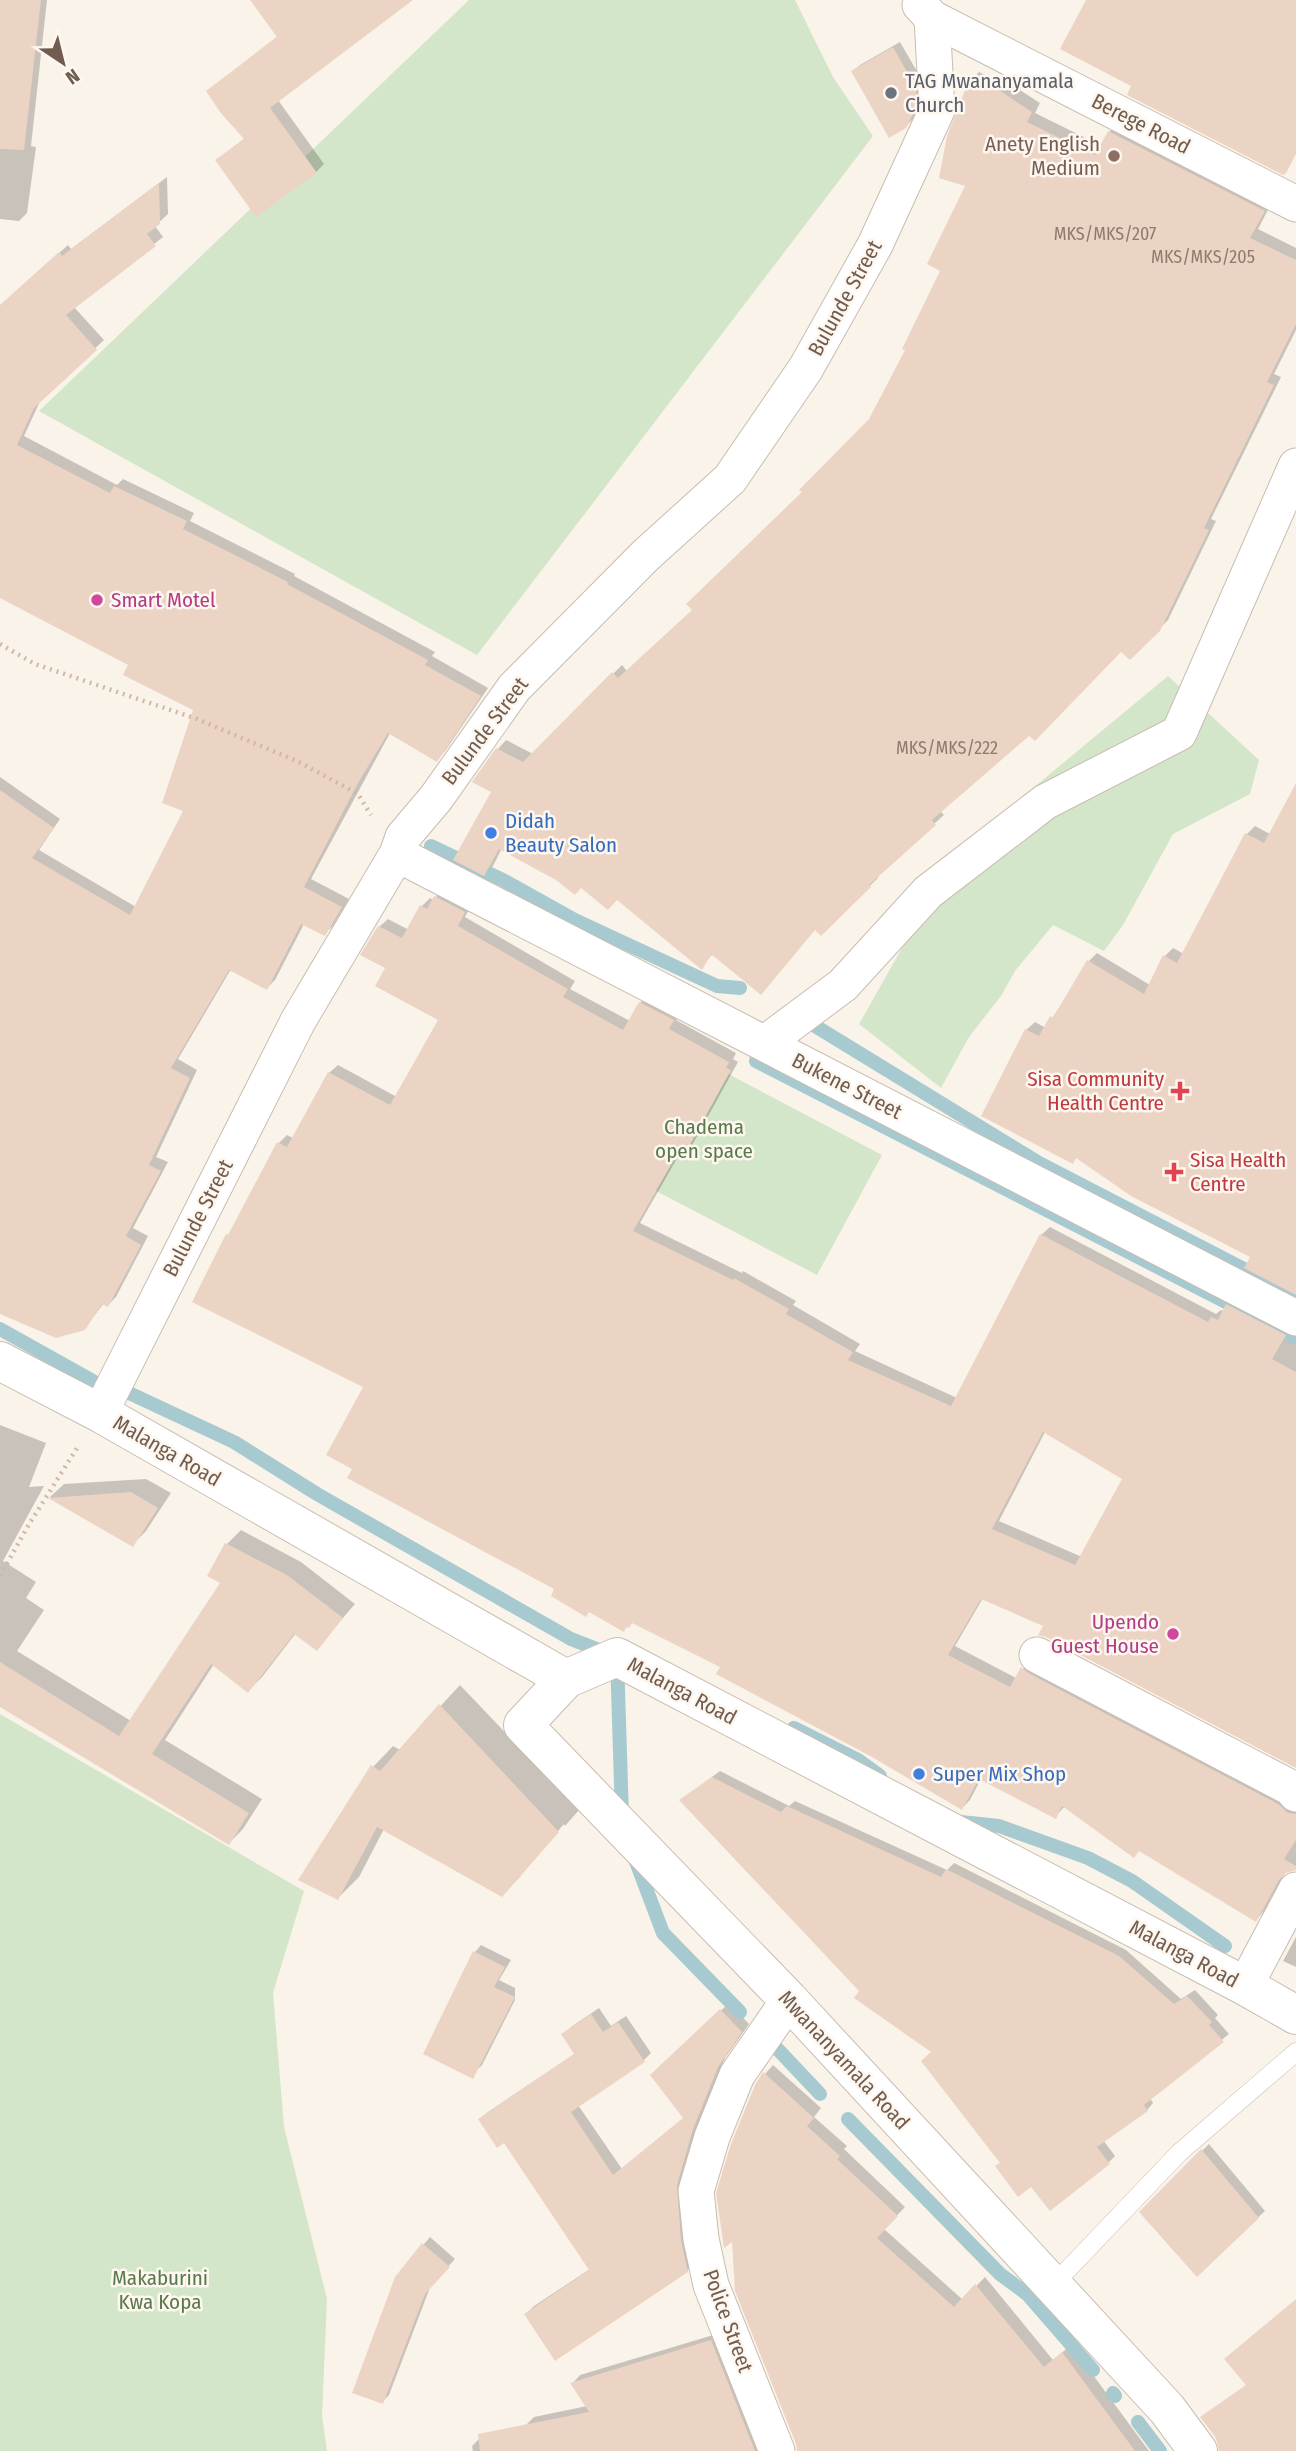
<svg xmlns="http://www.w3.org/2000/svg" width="1296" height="2451" viewBox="0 0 1296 2451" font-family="'Fira Sans Condensed',sans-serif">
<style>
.green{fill:#d4e6c9}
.shadow{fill:#0003;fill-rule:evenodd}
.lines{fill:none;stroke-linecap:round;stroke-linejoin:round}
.stream{stroke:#a7cad1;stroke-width:14}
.building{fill:#ebd4c4;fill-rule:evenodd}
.service-casing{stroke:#cabcb0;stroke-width:19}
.minor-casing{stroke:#cabcb0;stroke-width:37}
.tertiary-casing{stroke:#cabcb0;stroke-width:40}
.path{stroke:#d0b7a7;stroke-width:4.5;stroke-dasharray:2 5;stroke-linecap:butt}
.service{stroke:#fff;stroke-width:18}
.minor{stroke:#fff;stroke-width:35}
.tertiary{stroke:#fff;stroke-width:38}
.worship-dot{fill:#6b7280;stroke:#fdf7ef;stroke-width:2.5}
.education-dot{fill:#8d6e63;stroke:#fdf7ef;stroke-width:2.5}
.hotel-dot{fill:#d1479c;stroke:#fdf7ef;stroke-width:2.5}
.shop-dot{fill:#3f7fe0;stroke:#fdf7ef;stroke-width:2.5}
.health-dot{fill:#e0444e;stroke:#fdf7ef;stroke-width:2.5}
.labels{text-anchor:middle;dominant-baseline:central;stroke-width:5;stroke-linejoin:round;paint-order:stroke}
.number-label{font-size:18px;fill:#907a6d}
.worship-label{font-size:21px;fill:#5b616d;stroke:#fdf7ef;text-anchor:start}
.street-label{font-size:21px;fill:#715c50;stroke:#fdf7ef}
.education-label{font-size:21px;fill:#785e54;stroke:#fdf7ef;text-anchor:end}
.hotel-label{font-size:21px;fill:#b23c85;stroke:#fdf7ef;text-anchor:start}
.shop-label{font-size:21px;fill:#366cbe;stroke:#fdf7ef;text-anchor:start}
.health-label{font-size:21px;fill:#be3a42;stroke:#fdf7ef;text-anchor:end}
.park-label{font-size:21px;fill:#597a4d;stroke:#fdf7ef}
</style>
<rect width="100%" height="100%" fill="#faf3e9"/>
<path class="green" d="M469 0H795L833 77 873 136 477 655 39 411Z
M1168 676 1259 760 1250 794 1173 834 1123 925 1104 951 1053 925 1015 971 1001 996 969 1037 941 1088 859 1024 957 851Z
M649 1032 882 1155 817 1275 585 1154Z
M0 1714 304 1891 273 1993 284 2127 327 2299 322 2416 327 2451H0Z"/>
<path class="shadow" d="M0 0H47L31 146 36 147 27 213 19 221 0 219Z
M252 0H411L278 100 324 164 316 172 218 160 245 138 208 91 278 36Z
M900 42 922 80 923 98 913 119 905 127 853 71 860 65Z
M979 72 998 81 1001 78 1040 103 1035 113 1102 146 1109 132 1118 123 1272 202 1258 229 1296 248V330L1274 374 1281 377 1211 519 1216 521 1168 620 1130 658 1122 649 940 811 944 815 876 876 878 878 821 933 816 928 713 953 702 967 618 898 557 878 502 848 493 866 484 874 493 792 475 781 498 749 506 740 533 754 622 665 627 671 694 610 871 420 907 349 943 270 967 185 970 81Z
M167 177 168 214 155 226 163 237 74 307 104 340 41 399 24 436 117 485 123 479 194 513 190 521 295 574 294 576 435 652 432 656 488 688 445 751 437 759 390 733 311 879 349 899 333 926 324 934 304 924 275 980 267 988 231 969 178 1059 197 1070 156 1157 168 1162 133 1228 148 1236 116 1297 108 1305 104 1303 84 1329 0 1313V777L60 819 39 850 136 907 186 810 195 710 130 664 0 597V306L68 245 71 249Z
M1296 787V1293L1252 1256 1077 1157 1072 1162 1026 1030 1035 1022 1046 1028 1089 961 1097 953 1150 985 1165 956 1173 948 1184 954 1247 834 1255 826 1270 834Z
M444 889 472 903 465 917 575 981 570 989 630 1021 640 1003 649 994 681 1011 676 1020 736 1053 733 1059 738 1062 690 1149 682 1157 679 1155 640 1223 742 1273 743 1271 796 1301 793 1305 860 1344 855 1351 957 1398 1041 1235 1050 1227 1216 1314 1221 1310 1224 1311 1235 1297 1296 1328V1766L1045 1625 983 1598 955 1646 1016 1678 1030 1660 1296 1804V1868L1286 1871 1264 1911 1256 1920 1065 1806 1055 1817 981 1779 970 1800 962 1808 722 1666 633 1622 623 1630 354 1468 365 1386 228 1235 233 1230 279 1143 287 1135 293 1138 329 1073 338 1065 397 1097 440 1020 387 967 379 927 388 919 409 930 422 906 430 898 433 900ZM1045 1432 1125 1478 1082 1557 999 1521Z
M0 1425 46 1443 29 1487 44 1486 3 1561 36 1582 26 1598 44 1610 17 1651 131 1721 222 1582 210 1576 227 1544 241 1530 301 1562 355 1604 316 1649 296 1633 262 1677 248 1691 214 1664 165 1740 262 1799 243 1829 229 1843 0 1705Z
M146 1479 171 1493 146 1531 132 1545 50 1497 64 1484Z
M460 1685 579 1810 565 1826 564 1824 519 1876H521L502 1895 384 1829 359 1877 338 1898 373 1767 393 1746 400 1750Z
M720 1771 789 1806 795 1801 947 1870 954 1863 1126 1950 1181 1999 1195 1990 1218 2015 1215 2018 1229 2034 1150 2098 1153 2103 1147 2110 1103 2140 1115 2156 1109 2162 1031 2184 933 2052 861 1991 681 1800Z
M1296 1937V1967L1283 1961Z
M481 1945 511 1960 499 1980 515 1988V2000L482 2065 475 2072V1952Z
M729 2003 749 2024 725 2058 700 2120 694 2263 687 2271 526 2314 534 2306 590 2269 504 2141 480 2119 488 2112 576 2053 564 2034 571 2027 599 2008 611 2026 626 2016 651 2053 643 2061 578 2105 622 2169 684 2118 652 2076Z
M773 2065 821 2108 814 2117 847 2146 844 2149 905 2207 884 2229 963 2300 985 2277 1053 2360 1071 2345 1149 2451H798L765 2074Z
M1209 2144 1265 2211 1197 2274 1141 2212Z
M430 2237 455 2259 431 2285 389 2395 382 2402 396 2277Z
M720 2333 767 2451H473L472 2446 481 2437 526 2425 534 2417 587 2406 572 2384 580 2375Z"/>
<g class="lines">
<path class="stream" d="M431 846 503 880 575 920 717 986 740 988
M802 1018 1039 1163 1296 1296
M756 1061 1296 1338
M0 1329 93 1381
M129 1393 234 1442 317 1494 571 1639 617 1657 622 1817
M794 1728 858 1760 880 1776
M961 1822 999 1826 1088 1858 1132 1881 1225 1946
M635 1859 663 1933 740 2012
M769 2040 820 2094
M848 2119 1000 2274 1027 2294 1093 2370
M1113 2393 1115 2396
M1138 2422 1160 2451"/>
</g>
<path class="building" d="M0 0H41L24 150 0 149Z
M250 0H413L270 108 317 173 256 217 215 160 244 139 220 112 206 91 277 37Z
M1086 0H1296V154L1286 173 1283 175 1127 95 1131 86 1060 49Z
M893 47 916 88 917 106 906 128 889 138 851 71Z
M969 80 990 89 991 85 1032 112 1027 122 1095 155 1108 131 1265 211 1250 238 1296 260V324L1267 382 1274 385 1204 528 1209 530 1160 631 1130 660 1121 652 1035 741 1029 736 932 820 936 825 869 885 871 887 821 936 815 930 761 995 711 954 702 970 617 900 608 910 581 888 575 895 556 880 499 849 484 876 453 860 491 792 472 782 496 748 523 762 612 672 618 678 692 610 686 604 802 492 799 490 869 419 905 350 902 349 940 271 927 264 965 186 939 178 947 136Z
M159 183 160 224 147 234 156 246 66 315 97 350 34 408 17 445 110 493 114 486 187 521 183 529 288 582 287 584 428 660 425 665 481 696 437 762 388 733 358 783 304 887 342 907 325 936 301 924 267 990 229 970 171 1068 190 1078 149 1165 161 1171 126 1236 141 1245 108 1307 102 1304 85 1330 56 1338 0 1314V790L54 828 32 858 130 915 183 811 162 803 193 710 123 675 128 665 0 598V305L59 252 62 256Z
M1296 783V1295L1244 1268 1250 1257 1131 1196 1076 1158 1073 1164 981 1116 1025 1029 1039 1036 1050 1016 1053 1018 1087 960 1144 994 1163 955 1177 963 1245 833 1264 843Z
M434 896 465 912 458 926 568 989 563 997 623 1030 639 1002 674 1020 669 1029 729 1062 726 1068 731 1070 682 1159 676 1156 633 1231 733 1280 734 1278 789 1309 786 1314 853 1352 848 1360 951 1406 1040 1234 1208 1322 1211 1317 1218 1320 1226 1304 1286 1335 1272 1359 1296 1372V1768L1046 1637 1038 1635 1043 1626 981 1599 948 1655 1010 1687 1021 1667 1028 1673 1278 1804 1288 1813 1296 1814V1840L1284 1859 1296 1866V1870L1286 1873 1279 1880 1256 1922 1139 1851 1134 1858 1062 1806 1056 1819 979 1779 962 1810 872 1757 716 1674 720 1667 632 1623 629 1628 626 1627 624 1632 589 1612 586 1617 551 1596 554 1589 347 1478 352 1469 326 1455 363 1387 192 1302 226 1234 228 1235 277 1142 287 1147 328 1072 390 1105 438 1020 375 986 385 968 360 955 378 926 402 938 420 905 427 909ZM1043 1432 1122 1479 1075 1565 992 1529Z
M131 1492 158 1508 133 1547 48 1498Z
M225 1543 287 1575 343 1618 317 1651 294 1634 248 1693 211 1664 152 1754 249 1813 229 1845 0 1707V1662L119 1736 220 1583 207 1576Z
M439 1704 559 1832 502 1897 377 1827 338 1900 298 1880 371 1765 380 1771Z
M712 1777 781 1812 787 1806 941 1877 946 1869 1119 1956 1174 2004 1187 1996 1212 2022 1209 2025 1224 2042 1144 2105 1148 2111 1097 2147 1110 2164 1050 2211 1031 2187 1018 2197 995 2166 1000 2163 921 2061 931 2052 854 1998 859 1991 679 1800Z
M473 1951 505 1967 494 1987 515 1997 473 2079 423 2054Z
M720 2009 742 2032 718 2067 693 2129 677 2185 681 2241 688 2272 555 2361 524 2314 589 2270 504 2143 497 2148 478 2119 574 2054 561 2034 591 2014 603 2032 618 2022 645 2062 571 2112 613 2175 683 2118 650 2075Z
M763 2072 814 2118 807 2126 840 2156 837 2159 898 2216 877 2238 954 2307 975 2284 1044 2367 1062 2352 1135 2451H797L796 2444 735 2291 732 2242 724 2248 716 2193 731 2144 755 2085Z
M1201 2149 1259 2218 1197 2277 1139 2212Z
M422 2243 450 2267 425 2294 383 2404 352 2393 395 2277Z
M1296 2299V2451H1219L1216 2438 1200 2417 1246 2385 1224 2359Z
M711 2340 755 2451H480L478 2434 589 2412 570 2383Z"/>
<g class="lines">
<defs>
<path id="service" d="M1053 2285 1179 2153 1296 2052"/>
<path id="minor" d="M920 5 932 18 1296 204
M397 854 1296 1318
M765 1043 843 985 928 892 1045 802 1179 733 1296 466
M100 1413 298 1021 397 854 403 837 436 798 514 688 646 555 730 479 806 368 875 245 937 110 932 18
M1037 1655 1291 1788 1296 1794
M1245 1986 1296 1890
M777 2451 711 2285 701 2239 696 2191 712 2137 737 2075 789 2000"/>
<path id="tertiary" d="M0 1361 100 1413 566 1679
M1198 2451 1167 2409 789 2000 523 1725 566 1679 617 1657 1245 1986 1296 2015"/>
</defs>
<use href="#service" class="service-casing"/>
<use href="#minor" class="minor-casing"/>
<use href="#tertiary" class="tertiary-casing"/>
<path class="path" d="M0 644 35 664 197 719 301 763 358 794 371 815
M0 1576 28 1526 77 1448"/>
<use href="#service" class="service"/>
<use href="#minor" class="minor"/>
<use href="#tertiary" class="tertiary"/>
</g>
<circle class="worship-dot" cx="891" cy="93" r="7"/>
<circle class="education-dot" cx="1114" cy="156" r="7"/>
<g class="hotel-dot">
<circle cx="97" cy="600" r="7"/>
<circle cx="1173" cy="1634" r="7"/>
</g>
<g class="shop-dot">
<circle cx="491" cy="833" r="7"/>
<circle cx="919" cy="1774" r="7"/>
</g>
<g class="health-dot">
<path d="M1176.5 1080.5h7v7h7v7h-7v7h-7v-7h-7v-7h7z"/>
<path d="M1170.5 1161.5h7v7h7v7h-7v7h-7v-7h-7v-7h7z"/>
</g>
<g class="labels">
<g class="number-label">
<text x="1105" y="234">MKS/MKS/207</text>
<text x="1203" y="257">MKS/MKS/205</text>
<text x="947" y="748">MKS/MKS/222</text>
</g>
<g class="worship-label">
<text x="905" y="81">TAG Mwananyamala<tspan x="905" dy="24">Church</tspan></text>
</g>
<g class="street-label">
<text transform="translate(1141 124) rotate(27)">Berege Road</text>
<text transform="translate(845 298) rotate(-61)">Bulunde Street</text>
<text transform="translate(485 731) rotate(-53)">Bulunde Street</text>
<text transform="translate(847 1086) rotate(27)">Bukene Street</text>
<text transform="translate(198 1218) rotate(-63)">Bulunde Street</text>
<text transform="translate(167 1451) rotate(30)">Malanga Road</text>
<text transform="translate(682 1691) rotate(28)">Malanga Road</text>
<text transform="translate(1184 1954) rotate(28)">Malanga Road</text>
<text transform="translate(844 2060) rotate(47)">Mwananyamala Road</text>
<text transform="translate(728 2321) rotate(70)">Police Street</text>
</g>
<g class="education-label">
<text x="1100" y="144">Anety English<tspan x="1100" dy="24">Medium</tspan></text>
</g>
<g class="hotel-label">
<text x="111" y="600">Smart Motel</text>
<text x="1159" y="1622" text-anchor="end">Upendo<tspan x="1159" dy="24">Guest House</tspan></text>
</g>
<g class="shop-label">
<text x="505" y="821">Didah<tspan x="505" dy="24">Beauty Salon</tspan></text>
<text x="933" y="1774">Super Mix Shop</text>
</g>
<g class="health-label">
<text x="1164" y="1079">Sisa Community<tspan x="1164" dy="24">Health Centre</tspan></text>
<text x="1190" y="1160" text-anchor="start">Sisa Health<tspan x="1190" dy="24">Centre</tspan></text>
</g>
<g class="park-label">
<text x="704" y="1127">Chadema<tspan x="704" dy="24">open space</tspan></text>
<text x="160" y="2278">Makaburini<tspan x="160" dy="24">Kwa Kopa</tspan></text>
</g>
</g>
<g transform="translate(63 63) rotate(145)" stroke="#fdf7ef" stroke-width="5" paint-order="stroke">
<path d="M0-5L12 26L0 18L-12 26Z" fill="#715c50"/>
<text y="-10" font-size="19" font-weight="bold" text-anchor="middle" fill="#715c50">N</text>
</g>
</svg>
